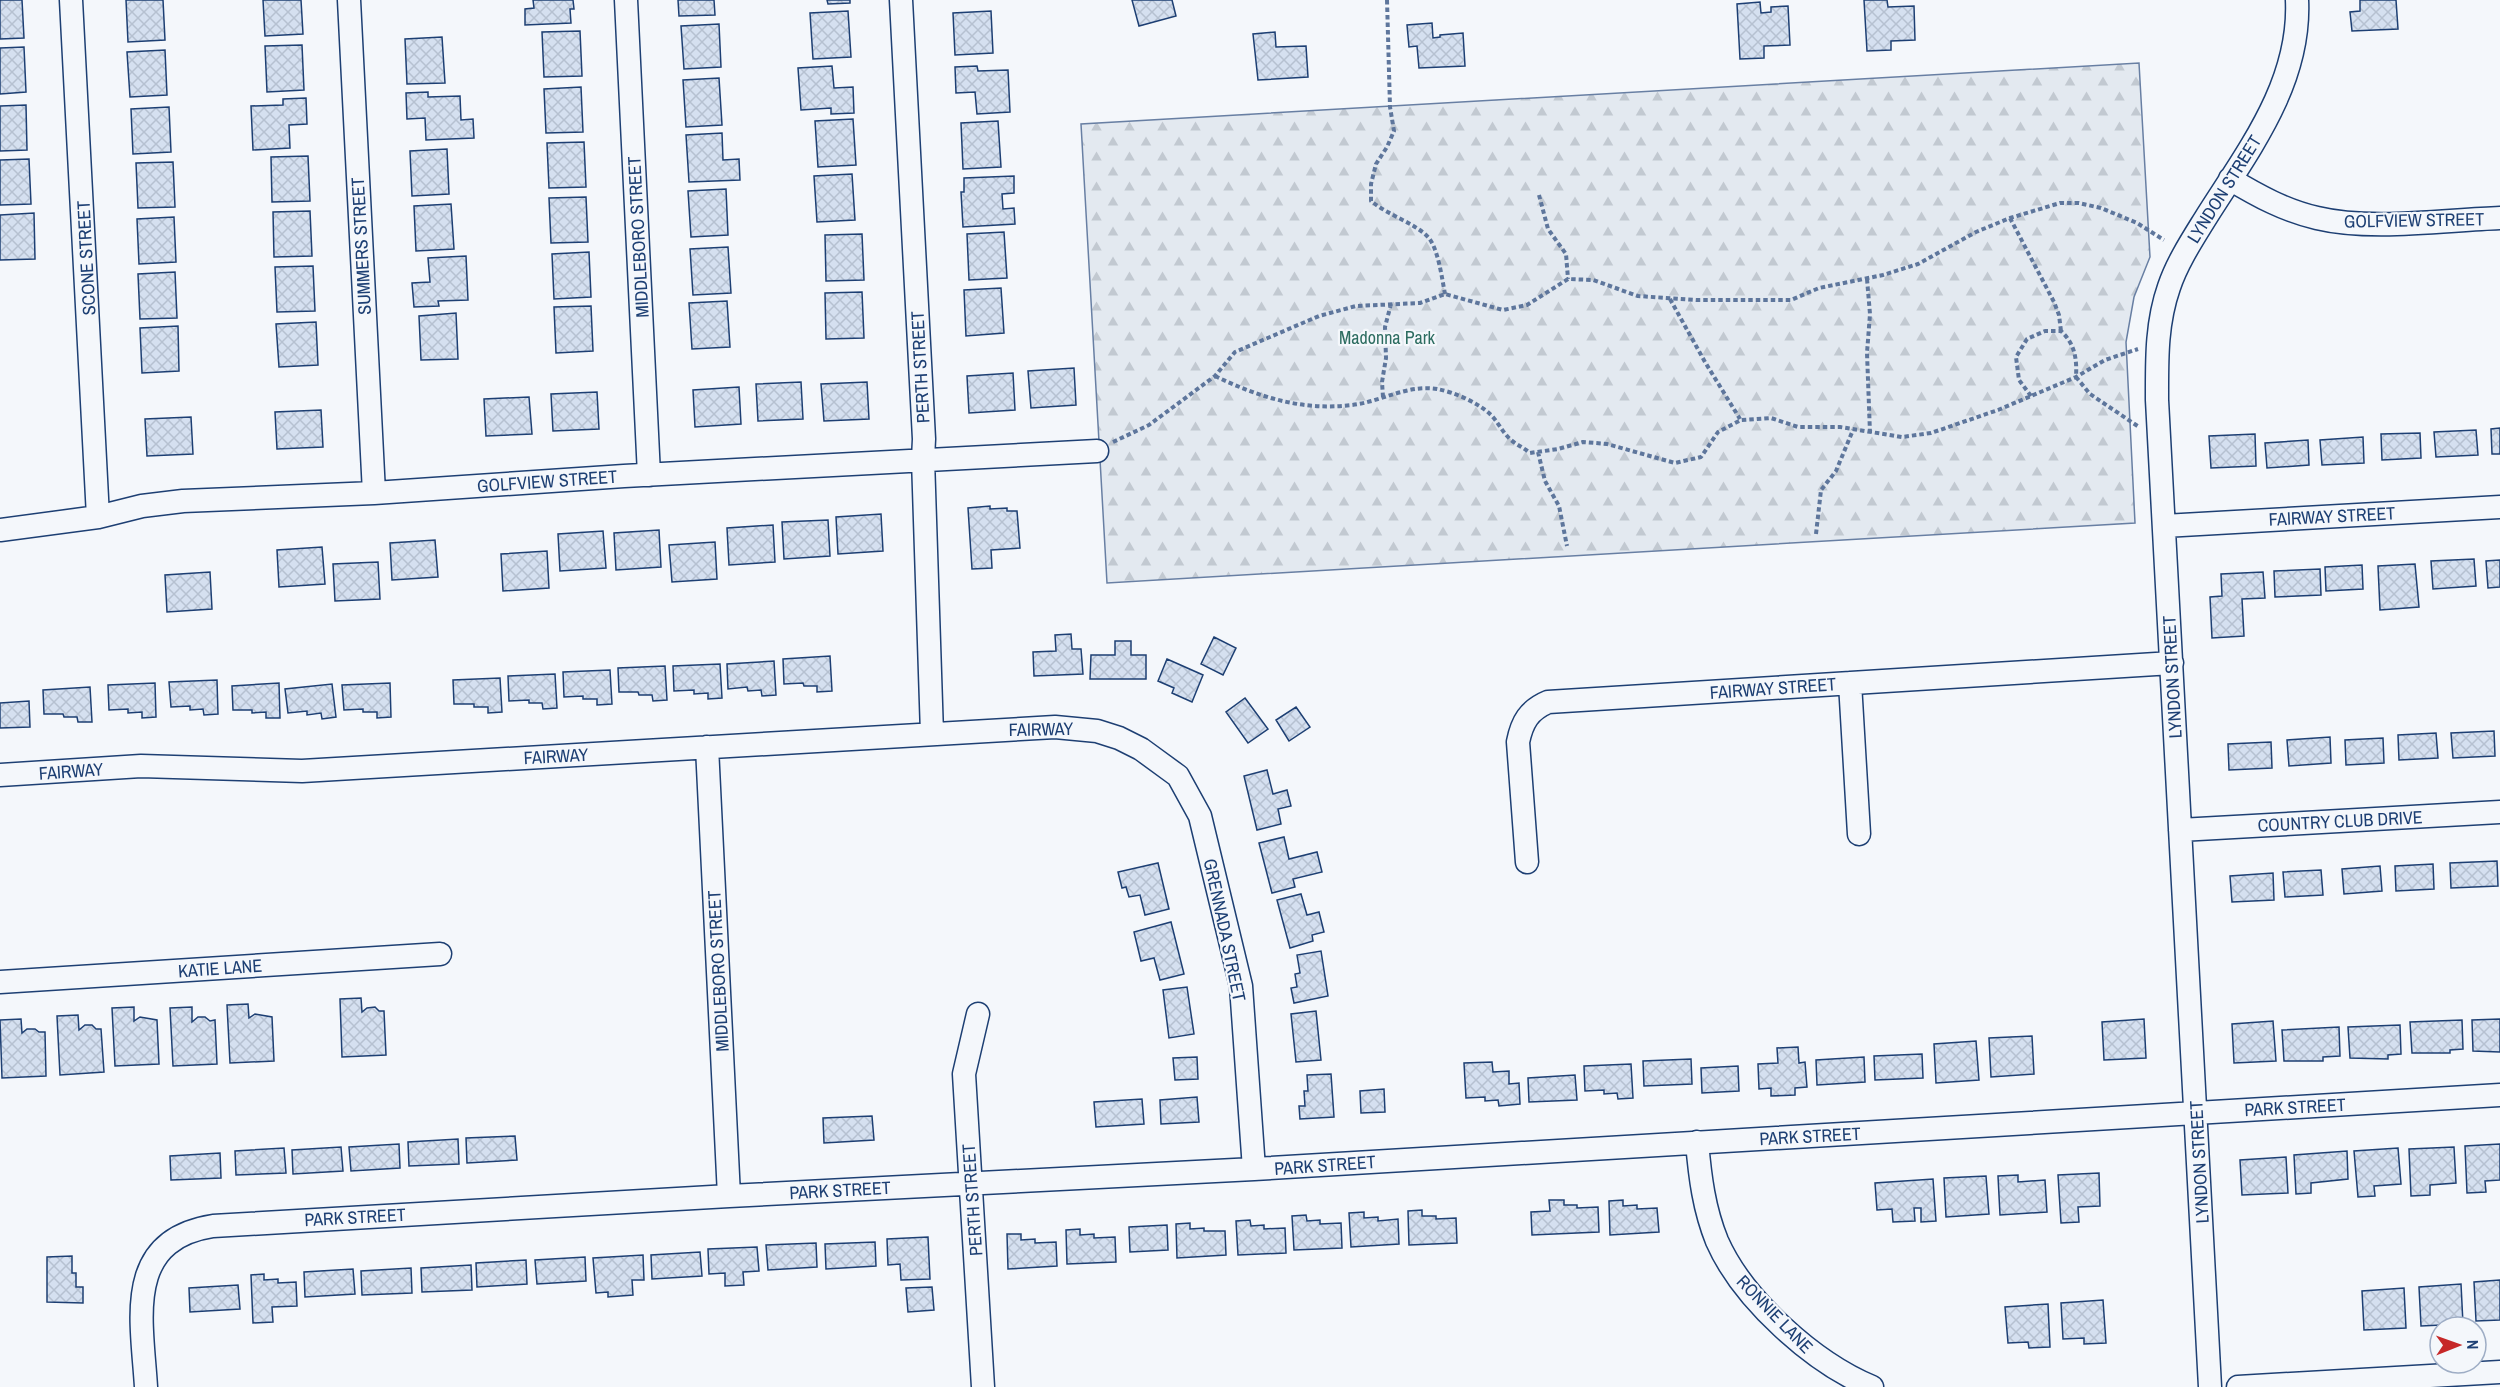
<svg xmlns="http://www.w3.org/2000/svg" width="2500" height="1387" viewBox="0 0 2500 1387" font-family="'Archivo Narrow',sans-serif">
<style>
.forest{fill:url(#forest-firs);stroke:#687fa3;stroke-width:1.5}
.building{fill:url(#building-cross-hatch);stroke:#1d3f73;stroke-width:1.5}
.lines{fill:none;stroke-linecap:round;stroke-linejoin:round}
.minor-casing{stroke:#1d3f73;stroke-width:25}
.path{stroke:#5e769c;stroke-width:4;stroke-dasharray:4.5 3;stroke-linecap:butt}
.minor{stroke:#f4f7fb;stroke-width:22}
.labels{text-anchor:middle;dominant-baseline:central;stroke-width:4.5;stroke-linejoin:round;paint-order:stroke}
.street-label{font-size:18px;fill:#1d3f73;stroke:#f4f7fb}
.park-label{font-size:18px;fill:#2c6c60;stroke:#f4f7fb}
</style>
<defs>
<pattern id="forest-firs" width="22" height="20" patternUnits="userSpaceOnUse" patternTransform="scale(1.5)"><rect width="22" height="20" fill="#e3e9f0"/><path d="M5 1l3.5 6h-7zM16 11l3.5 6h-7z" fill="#c2c9d1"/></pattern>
<pattern id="building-cross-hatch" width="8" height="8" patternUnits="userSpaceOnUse" patternTransform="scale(1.5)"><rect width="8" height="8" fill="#d5e0f0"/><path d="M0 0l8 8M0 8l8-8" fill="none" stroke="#b6c1d1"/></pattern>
</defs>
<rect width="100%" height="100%" fill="#f4f7fb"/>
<path class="forest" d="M2139 63 2150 257 2134 297 2126 342 2135 523 1107 583 1081 124Z"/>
<path class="building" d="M0 0H22L24 38 0 39Z
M126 0H163L165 40 128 42Z
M263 0H301L303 34 265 36Z
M533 0H573L574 9H570L571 23 525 25V9L534 8Z
M678 0H714L715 15 679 16Z
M827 0H850V3L828 4Z
M1132 0H1172L1176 16 1139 26Z
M1864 0H1887L1888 7 1914 6 1915 40 1891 41V50L1867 51Z
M2360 0H2396L2398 29 2352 31 2350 12 2360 11Z
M1760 2 1761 13 1771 12V7L1788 6 1790 45 1764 46V58L1740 59 1737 4Z
M848 11 851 57 813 59 810 13Z
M991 11 993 53 955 55 953 13Z
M1432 23 1433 38 1440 37V35L1463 33 1465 66 1419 68 1417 46 1409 47 1407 25Z
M719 24 721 67 684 69 681 26Z
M580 31 582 76 544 77 542 32Z
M1275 32 1276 47 1306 46 1308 77 1258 80 1253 34Z
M442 37 445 83 407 84 405 39Z
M302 45 304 90 267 92 265 46Z
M24 47 26 92 0 94V48Z
M165 50 167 95 130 97 127 52Z
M832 66 834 88 853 87 854 113 831 114V108L801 110 798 68Z
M977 66 978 71 1008 70 1010 112 977 114 975 92 956 93 955 67Z
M719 78 722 125 686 127 683 80Z
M581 87 583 132 546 133 544 89Z
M428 92V97L460 96 461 120 473 119 474 138 426 140 425 118 407 119 406 93Z
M306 98 307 124 289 125 290 148 253 150 251 106 283 105V99Z
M26 105 27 150 0 151V106Z
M169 107 171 152 133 154 131 109Z
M853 119 856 165 818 167 815 121Z
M998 121 1001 167 963 169 961 123Z
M722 133 723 160 739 159 740 180 689 182 686 135Z
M584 142 586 187 549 188 547 143Z
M447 149 449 194 412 196 410 151Z
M308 156 310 201 272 202 271 157Z
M29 159 31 204 0 205V160Z
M173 162 175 207 138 208 136 163Z
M852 174 855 220 817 222 814 176Z
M1014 176V193L1002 194 1003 209 1014 208 1015 224 963 227 961 192H964V178Z
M726 189 728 235 691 237 688 191Z
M586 197 588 242 551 243 549 198Z
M451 204 454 249 416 251 414 206Z
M310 211 312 256 274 257 273 212Z
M34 213 35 259 0 260V215Z
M174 217 176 262 139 264 137 219Z
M1004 232 1007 278 969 280 967 234Z
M862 234 864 280 826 281 825 235Z
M728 247 731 293 693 295 690 249Z
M589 252 591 297 554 299 552 254Z
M466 256 468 300 438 301 439 306 414 307 412 283 430 282 428 258Z
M313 266 315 311 277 312 275 267Z
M175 272 177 318 140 319 138 274Z
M1001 288 1004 333 966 336 964 290Z
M862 292 864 338 826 339 825 293Z
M727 301 730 347 692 349 689 303Z
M591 306 593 351 556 353 554 307Z
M456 313 458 359 421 360 419 316Z
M316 322 318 365 279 367 276 324Z
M178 326 179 371 142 373 140 328Z
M1074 368 1076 405 1031 408 1028 371Z
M1013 373 1015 410 969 413 967 376Z
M801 382 803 419 758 421 756 384Z
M867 382 869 419 824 421 821 384Z
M739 387 741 424 695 427 693 390Z
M597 392 599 429 553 431 551 394Z
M529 397 532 434 486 436 484 399Z
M321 410 323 447 277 449 275 412Z
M191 417 193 454 147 456 145 419Z
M2500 428V454H2492L2491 429Z
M2476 430 2478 455 2436 457 2434 432Z
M2420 433 2421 458 2382 460 2381 434Z
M2255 434 2256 466 2211 468 2209 436Z
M2363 437 2364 463 2322 465 2320 440Z
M2308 440 2309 465 2267 468 2265 443Z
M990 506V509L1007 508V511H1017L1020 548 991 550 992 568 972 569 968 508Z
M881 514 883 551 838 554 836 517Z
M828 520 830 556 784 559 782 522Z
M773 525 775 562 729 565 727 528Z
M659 530 661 567 616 570 614 533Z
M603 531 606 568 560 571 558 534Z
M435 540 438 577 392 580 390 543Z
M715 542 717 579 672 582 669 545Z
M322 547 325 584 279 587 277 550Z
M547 551 549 588 503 591 501 554Z
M2474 559 2476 586 2433 589 2431 561Z
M2500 560V587L2488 588 2486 561Z
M378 562 380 599 335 601 333 564Z
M2415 564 2419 607 2380 610 2378 566Z
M2362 565 2363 589 2326 591 2325 567Z
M2320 569 2321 595 2275 597 2274 571Z
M210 572 212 609 167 612 165 575Z
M2263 572 2265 598 2242 599 2244 636 2212 638 2210 597 2222 596 2221 574Z
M1071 634 1072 649H1081L1083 674 1034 676 1033 652 1056 651 1055 635Z
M1214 637 1236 648 1223 675 1201 664Z
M1115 641H1131V655H1146V679H1090L1091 655H1115Z
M830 656 832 691 817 692V686H804L803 683 784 684 783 659Z
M1167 659 1203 675 1192 702 1172 693 1174 688 1158 681Z
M774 661 776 695 762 696 761 690 748 691 747 687 728 689 727 664Z
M720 664 722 698 708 699V693L694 694V690L674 691 673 666Z
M665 666 667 700 653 701 652 695H639L638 692H619L618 668Z
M610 670 612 704 597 705V699H583V696L564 697 563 672Z
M555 674 557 708 543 709 542 703H529V700L509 701 508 676Z
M500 678 502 712 488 713V707H474V704H454L453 680Z
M217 680 218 714 204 715 203 709 190 710V706L171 707 169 682Z
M155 683 156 717 142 718V712L128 713V709L109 710 108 685Z
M279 683 280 718H266V712L252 713V710H233L232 686Z
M390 683 391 717 377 718V712H363V709L344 710 342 685Z
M332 684 336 717 322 719 321 713 307 715V711L288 713 285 689Z
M90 687 92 722H78L77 717H64L63 714H44L43 690Z
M1245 698 1268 729 1248 743 1226 712Z
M29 701 30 727 0 728V703Z
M1296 707 1310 727 1289 741 1276 720Z
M2494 731 2495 756 2453 758 2451 733Z
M2436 733 2438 758 2399 760 2398 735Z
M2330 737 2331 763 2289 766 2287 740Z
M2383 738 2384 763 2346 765 2345 740Z
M2271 742 2272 768 2229 770 2228 744Z
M1267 770 1273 794 1287 790 1291 806 1278 809 1281 824 1257 830 1244 776Z
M1284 837 1289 859 1317 852 1322 872 1293 879 1295 887 1272 893 1259 843Z
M2497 861 2498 886 2451 888 2450 863Z
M1158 863 1169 909 1145 915 1140 895 1129 897 1126 887 1122 888 1118 872Z
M2433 864 2434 889 2396 891 2395 866Z
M2380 866 2382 891 2344 894 2342 869Z
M2321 870 2323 895 2285 897 2283 872Z
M2273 873 2274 900 2232 902 2230 876Z
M1301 894 1307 915 1319 912 1324 932 1312 935 1313 941 1290 948 1277 900Z
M1171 922 1184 974 1160 980 1154 958 1141 961 1134 932Z
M1321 951 1328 996 1294 1003 1291 988 1297 987 1295 974 1300 973 1297 955Z
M1187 987 1194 1034 1169 1038 1163 990Z
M361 998 362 1012 367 1008 375 1007 379 1011H384L386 1055 342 1057 340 999Z
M248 1004 249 1018 255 1014 272 1017 274 1061 230 1063 227 1005Z
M134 1007V1021L140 1017 157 1020 159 1064 115 1066 112 1008Z
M192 1007V1022L198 1017H205L210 1021 215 1020 217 1064 173 1066 170 1008Z
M1316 1011 1321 1060 1296 1062 1291 1014Z
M78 1015 79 1030 85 1025H92L96 1029H101L104 1072 60 1075 57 1016Z
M21 1019 22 1033 27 1029H35L39 1032H45L46 1076 2 1078 0 1020Z
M2144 1019 2146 1058 2104 1060 2102 1022Z
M2500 1019V1052L2473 1051 2472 1020Z
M2462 1020 2463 1049 2450 1050V1053H2412L2410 1022Z
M2273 1021 2276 1061 2234 1063 2232 1024Z
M2400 1025 2401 1054 2388 1055V1059L2350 1058 2348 1027Z
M2339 1027 2340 1056 2323 1057V1061H2284L2282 1030Z
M2032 1036 2034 1074 1991 1077 1989 1038Z
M1976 1041 1979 1080 1936 1083 1934 1044Z
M1798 1047 1799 1063 1805 1062 1807 1087 1795 1088V1095L1771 1096V1088L1759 1089 1758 1064 1778 1063 1777 1048Z
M1922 1054 1923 1078 1875 1080 1874 1056Z
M1197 1057 1198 1079 1175 1080 1173 1058Z
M1864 1057 1865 1082 1817 1085 1816 1060Z
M1691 1059 1692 1084 1644 1086 1643 1061Z
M1492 1062 1493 1072 1509 1071V1084L1519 1083 1520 1104 1499 1106 1498 1100 1485 1101V1097L1466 1098 1464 1063Z
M1631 1064 1633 1098 1618 1099 1617 1093 1604 1094V1090L1585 1091 1584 1066Z
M1738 1066 1739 1091 1702 1093 1701 1068Z
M1331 1074 1334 1117 1300 1119 1299 1106H1305L1304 1091H1308L1307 1075Z
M1575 1075 1577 1100 1529 1102 1528 1078Z
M1384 1089 1385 1112 1361 1113 1360 1091Z
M1197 1097 1199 1122 1161 1124 1160 1100Z
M1142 1099 1144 1124 1096 1127 1094 1102Z
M872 1116 874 1140 824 1143 823 1118Z
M515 1136 517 1160 467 1163 466 1138Z
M458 1139 459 1164 409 1166 408 1142Z
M399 1144 400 1168 351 1171 349 1147Z
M2500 1144V1180L2485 1181 2486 1192 2467 1193 2465 1146Z
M341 1147 343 1171 293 1174 292 1150Z
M2454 1147 2456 1183 2430 1185V1195L2411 1196 2409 1149Z
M284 1148 286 1173 236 1175 235 1151Z
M2398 1148 2401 1184 2374 1186 2375 1196 2358 1197 2354 1151Z
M2347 1151 2348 1179 2311 1183V1193L2296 1194 2294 1155Z
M220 1153 221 1178 171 1180 170 1156Z
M2286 1157 2288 1193 2242 1195 2240 1160Z
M2099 1173 2100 1206 2078 1207 2079 1222 2061 1223 2058 1175Z
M2018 1175V1182L2045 1180 2047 1212 2000 1215 1998 1176Z
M1986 1176 1989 1214 1946 1217 1944 1178Z
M1933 1179 1936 1221 1921 1222V1208H1914L1915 1221 1893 1222 1892 1209 1877 1210 1875 1183Z
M1549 1200H1564V1205H1577V1208L1598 1207 1599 1232 1532 1235 1531 1212 1550 1211Z
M1623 1200V1206L1637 1205V1209L1657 1208 1659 1232 1610 1235 1609 1201Z
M1422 1210V1216H1436V1219L1456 1218 1457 1243 1409 1245 1408 1211Z
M1364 1212V1218L1378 1217V1221L1398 1219 1399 1244 1351 1247 1349 1213Z
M1306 1215 1307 1221 1320 1220V1224L1341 1223 1342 1248 1294 1250 1292 1216Z
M1250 1220 1251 1226 1264 1225V1229L1285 1228 1286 1253 1238 1255 1236 1221Z
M1190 1223V1229L1204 1228V1231H1225L1226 1255 1177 1258 1176 1224Z
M1167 1225 1168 1250 1130 1252 1129 1227Z
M1080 1229V1235L1094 1234V1238L1115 1237 1116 1262 1067 1264 1066 1230Z
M1007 1234H1021V1240L1035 1239V1243L1056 1242 1057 1266 1008 1269Z
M928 1237 930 1279 901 1280 900 1264 888 1265 887 1239Z
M875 1242 876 1266 826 1269 825 1244Z
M816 1243 817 1267 768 1270 766 1245Z
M757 1247 759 1271 743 1272 744 1285 725 1286V1273L709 1274 708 1249Z
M700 1252 702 1276 652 1279 651 1255Z
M643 1255 644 1280H632L633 1295 608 1297V1292L596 1293 593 1258Z
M72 1256V1273H76V1287H83V1303L47 1302V1257Z
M585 1257 586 1281 537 1284 535 1260Z
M526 1260 527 1284 477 1287 476 1263Z
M471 1265 472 1290 422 1292 421 1268Z
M411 1268 412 1293 362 1295 361 1271Z
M353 1269 355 1294 305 1297 304 1272Z
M264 1274V1280L278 1279V1283L296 1282 297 1306 272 1307 273 1322 253 1323 251 1275Z
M2500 1280V1320L2476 1321 2474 1282Z
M2461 1284 2463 1324 2421 1326 2419 1287Z
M238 1285 240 1309 190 1312 189 1288Z
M932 1287 934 1310 908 1312 906 1288Z
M2404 1288 2406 1328 2364 1330 2362 1291Z
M2103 1300 2106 1343 2084 1344V1338L2063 1339 2061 1303Z
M2048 1304 2050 1347 2029 1348 2028 1342 2008 1343 2005 1307Z"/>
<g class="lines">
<defs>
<path id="minor" d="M71 0 98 517
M349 0 374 493
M626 0 649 475
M901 0 924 439 923 459 932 734
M2230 179C2258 196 2286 211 2317 218 2371 231 2444 220 2500 218
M2164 526 2500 507
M0 530 98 517 142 506 183 501 374 493 624 476 1097 451
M1850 683 1859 834
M707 747 729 1196
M0 775 141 766 302 771 1055 727 1097 731 1119 738 1141 749 1178 776 1200 816 1241 986 1254 1169
M2180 830 2500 812
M1527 862 1518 742C1522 722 1529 710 1548 702L2172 663
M0 982 440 954
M978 1014 964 1074 983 1387
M1697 1142C1700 1177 1704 1209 1717 1241 1743 1300 1814 1363 1872 1387
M146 1387C142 1320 123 1240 213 1226L729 1196 1254 1169 2500 1095
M2210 1387 2157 400C2157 361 2156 324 2169 287 2177 263 2192 240 2205 219 2247 152 2301 84 2297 0
M2238 1387 2500 1372"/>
</defs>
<use href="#minor" class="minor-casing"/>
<path class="path" d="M1387 0 1390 107 1394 131 1387 147 1376 164 1371 184V201C1388 215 1414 223 1427 236 1438 246 1442 279 1445 294
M1539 195 1548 229 1566 254 1568 279
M2010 218 2054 302 2059 315 2061 331
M1867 279 1870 314 1867 353 1870 433
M1670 299 1705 362 1740 419
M1215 376C1259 397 1301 411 1352 405 1380 402 1408 384 1437 389 1454 392 1479 403 1491 415 1498 422 1503 433 1511 440 1517 445 1524 448 1530 453L1558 449 1583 442 1607 444 1675 463 1701 457 1718 432 1741 420 1771 418 1798 427H1840L1902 437 1931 433 1998 410 2076 377 2105 360 2138 349
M2031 396 2019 380 2016 357 2027 339 2045 331H2061C2075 344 2077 359 2076 377L2090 394 2139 427
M1383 397 1382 382 1386 358 1385 327 1391 304
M1113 442 1149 425 1215 376 1235 352 1319 316 1356 306 1420 303 1445 294 1503 310 1527 305 1568 279 1593 280 1638 296 1697 300H1791L1819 288 1883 275 1918 264 1976 232 2010 218 2060 203H2079L2101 208 2137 223 2164 240
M1538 452 1545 481 1559 506 1567 546
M1816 534 1821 490 1836 471 1853 430"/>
<use href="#minor" class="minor"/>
</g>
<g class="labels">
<g class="street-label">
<text transform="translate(2224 189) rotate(-58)">LYNDON STREET</text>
<text transform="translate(2414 220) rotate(-1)">GOLFVIEW STREET</text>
<text transform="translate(638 237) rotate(-93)">MIDDLEBORO STREET</text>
<text transform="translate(361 246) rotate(-93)">SUMMERS STREET</text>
<text transform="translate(86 258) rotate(-93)">SCONE STREET</text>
<text transform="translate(920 367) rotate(-93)">PERTH STREET</text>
<text transform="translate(547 481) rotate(-4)">GOLFVIEW STREET</text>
<text transform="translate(2332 516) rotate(-3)">FAIRWAY STREET</text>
<text transform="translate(2172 677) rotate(-93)">LYNDON STREET</text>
<text transform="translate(1773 688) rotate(-4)">FAIRWAY STREET</text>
<text transform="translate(1041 729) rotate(-1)">FAIRWAY</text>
<text transform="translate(556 756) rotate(-3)">FAIRWAY</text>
<text transform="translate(71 771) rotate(-4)">FAIRWAY</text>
<text transform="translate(2340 821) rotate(-3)">COUNTRY CLUB DRIVE</text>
<text transform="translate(1225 930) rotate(78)">GRENNADA STREET</text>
<text transform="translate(220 968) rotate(-4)">KATIE LANE</text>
<text transform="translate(718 971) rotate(-93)">MIDDLEBORO STREET</text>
<text transform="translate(2295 1107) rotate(-3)">PARK STREET</text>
<text transform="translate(1810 1136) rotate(-3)">PARK STREET</text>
<text transform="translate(2199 1162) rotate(-93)">LYNDON STREET</text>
<text transform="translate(1325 1165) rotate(-4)">PARK STREET</text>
<text transform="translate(840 1190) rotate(-3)">PARK STREET</text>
<text transform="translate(972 1200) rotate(-94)">PERTH STREET</text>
<text transform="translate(355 1217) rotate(-3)">PARK STREET</text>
<text transform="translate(1775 1314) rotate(46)">RONNIE LANE</text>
</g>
<g class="park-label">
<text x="1387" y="337">Madonna Park</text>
</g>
</g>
<g transform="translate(2458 1345) rotate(89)"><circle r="28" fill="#f4f7fb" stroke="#9eadc5" stroke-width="1.5"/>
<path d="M0-4.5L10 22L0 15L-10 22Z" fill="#c62828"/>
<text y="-9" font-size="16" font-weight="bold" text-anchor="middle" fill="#1d3f73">N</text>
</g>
</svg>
